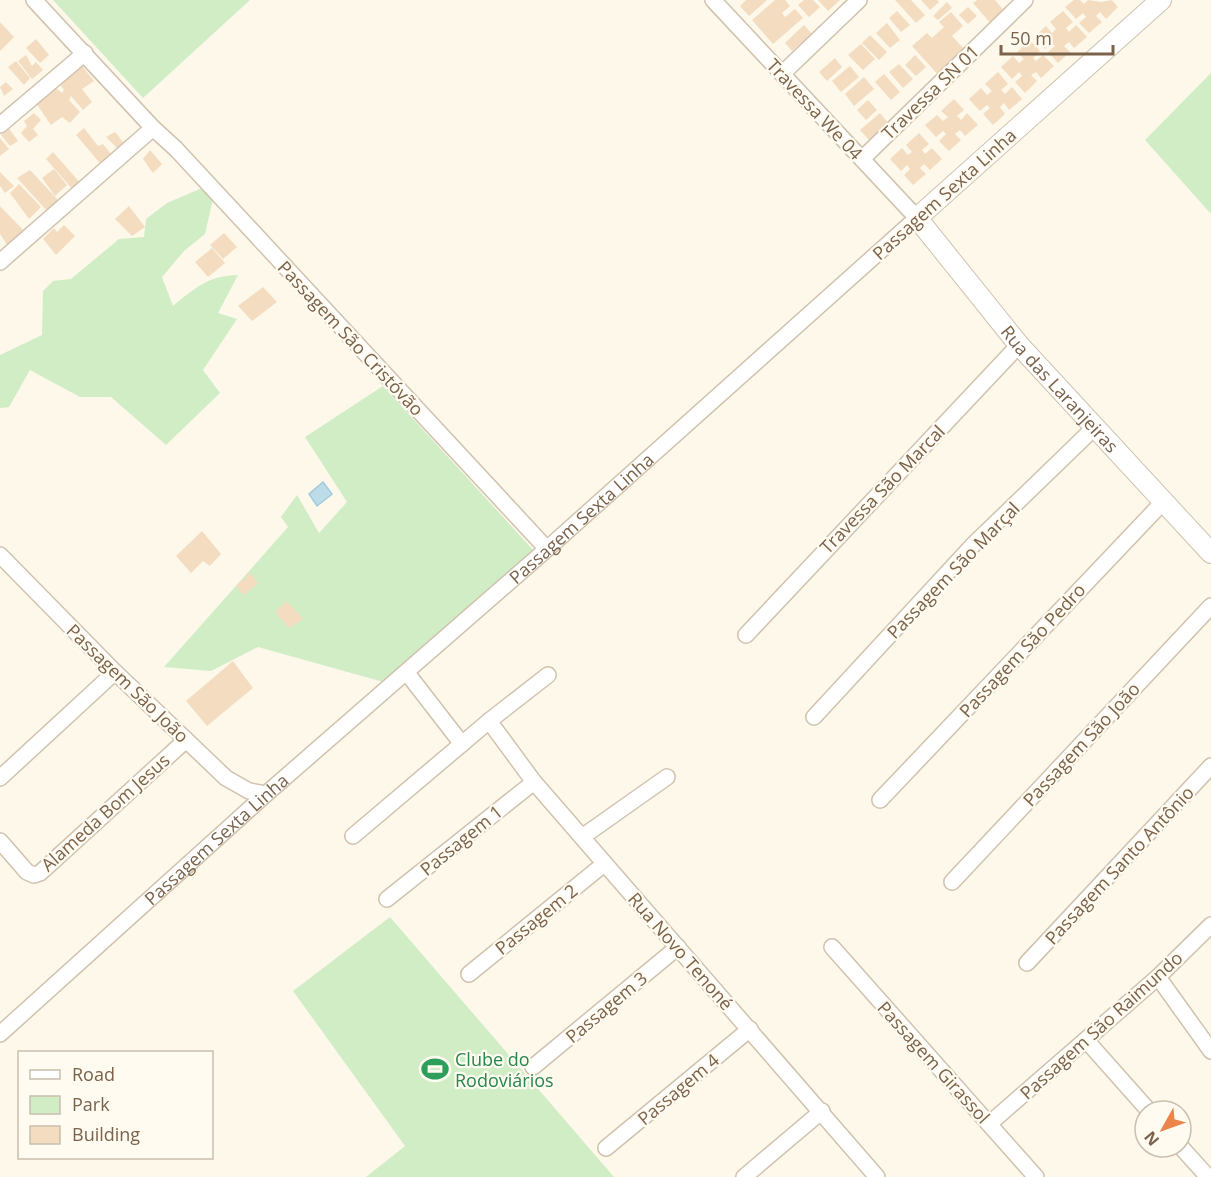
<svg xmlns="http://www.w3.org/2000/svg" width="1211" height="1177" viewBox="0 0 1211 1177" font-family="'Open Sans',sans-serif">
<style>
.green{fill:#d0edc6}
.water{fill:#bcdce9;stroke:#a2cadb;stroke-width:1.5}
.building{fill:#f4dcc0}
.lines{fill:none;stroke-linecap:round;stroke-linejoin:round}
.minor-casing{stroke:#d1c2ae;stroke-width:18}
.tertiary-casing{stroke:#d1c2ae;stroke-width:22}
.minor{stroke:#fff;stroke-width:15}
.tertiary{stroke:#fff;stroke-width:20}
.labels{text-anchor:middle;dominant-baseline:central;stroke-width:4.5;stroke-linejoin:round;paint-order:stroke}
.street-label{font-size:18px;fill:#7a624b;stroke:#fffbf1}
.leisure-label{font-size:18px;fill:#27864d;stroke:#fffbf1;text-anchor:start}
</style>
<rect width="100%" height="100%" fill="#fdf8ea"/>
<path class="green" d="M53 0H250L143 98Z
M1211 73V214L1145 140Z
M202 188 214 195 205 234 184 251 162 277 173 306C194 289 209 275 238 275L218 313 237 319 203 370 220 393 166 445 111 397H80L30 370 9 407 0 408V355L42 335 43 291 53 281 71 279 119 239 144 237 146 219 167 203Z
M383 386 536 553 387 683 258 647 211 671 164 667 288 527 281 517 297 495 319 533 347 502 305 437Z
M390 917 614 1177H366L405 1146 293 991Z"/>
<path class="water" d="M323 482 332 494 317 506 309 494Z"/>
<path class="building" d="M746 0H767L749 16 740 6Z
M775 0H785L790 6 782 13 785 17 795 9 803 18 773 44 752 20Z
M804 0H813L820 7 809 17 798 5Z
M818 0H840L828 11Z
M895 0H911L925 15 916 23Z
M921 0H937L939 2 930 10Z
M977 0H995L1006 13 992 25 973 3Z
M1074 0H1080L1084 4 1088 0 1101 2 1112 0 1118 7 1106 19 1100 12 1096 16 1102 22 1089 33 1079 23 1086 17 1083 13 1076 19 1065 7Z
M947 2 952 8 938 20 933 16Z
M968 7 977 16 968 24 959 15Z
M897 11 910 25 901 32 889 18Z
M1063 11 1073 22 1066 28 1069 32 1076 25 1087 37 1074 48 1069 42 1064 46 1070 52 1058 63 1048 52 1055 46 1052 43 1045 49 1034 37 1046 26 1052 33 1056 29 1050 22Z
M951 12 963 26 952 36 965 50 940 77 912 46 927 33 932 38 944 27 939 22Z
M0 22 14 37 0 51Z
M887 23 900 40 890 48 876 33Z
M804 25 812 34 792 51 785 43Z
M870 35 887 52 879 60 862 43Z
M36 39 49 55 40 63 26 48Z
M1030 40 1040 51 1033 58 1036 61 1043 55 1054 66 1041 78 1036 72 1031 75 1037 81 1025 93 1015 82 1022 76 1019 72 1012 79 1001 67 1013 56 1019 63 1024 59 1017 52Z
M861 44 875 59 863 70 848 55Z
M26 55 32 66 36 62 43 70 32 79 18 61Z
M915 55 926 67 916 76 905 65Z
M835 58 842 67 827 81 819 72Z
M16 61 30 78 24 85 8 67Z
M79 62 94 81 82 89 92 102 83 110 71 96 69 100 80 112 70 123 62 117 51 125 36 103 55 87 62 93 64 90 59 83Z
M899 64 913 79 903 88 889 72Z
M850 66 859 77 841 92 832 81Z
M998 72 1008 84 1001 90 1005 94 1012 87 1022 99 1009 110 1004 103 1000 107 1005 114 993 125 983 114 990 108 987 105 980 111 969 99 981 88 987 95 992 91 985 84Z
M884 74 900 92 891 100 875 82Z
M864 77 874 89 854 106 845 94Z
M6 82 13 89 4 96 0 87Z
M954 99 964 110 957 116 961 120 967 113 978 125 965 136 960 130 955 134 961 140 949 151 939 141 946 134 943 131 936 137 925 125 937 115 943 121 948 117 941 111Z
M868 100 877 110 866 120 857 110Z
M34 113 41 120 33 129 38 135 29 142 21 133 27 126 24 121Z
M880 113 889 124 870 141 860 130Z
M8 127 18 141 10 146 1 135Z
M84 128 98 146 103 144 115 159 104 168 76 135Z
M115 132 126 146 119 150 106 137Z
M919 133 929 144 922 150 925 154 932 148 942 159 930 170 924 164 920 168 926 174 913 185 904 175 910 169 907 165 901 171 890 159 902 148 908 155 912 152 906 145Z
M0 138 9 149 0 156Z
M150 150 162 164 153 173 143 159Z
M53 152 82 185 74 191 46 159Z
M54 169 67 185 55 196 42 178Z
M30 170 60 202 47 211 17 178Z
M0 172 14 186 5 193 0 186Z
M19 184 41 207 29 219 10 193Z
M0 206 26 233 8 246 0 234Z
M129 206 145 227 132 236 115 219Z
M64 225 75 236 56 255 43 239 54 228 57 232Z
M224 233 237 247 223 259 210 245Z
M212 248 225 263 208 277 195 262Z
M263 287 277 302 252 321 238 306Z
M202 531 221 554 210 566 203 561 191 573 176 556Z
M250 573 258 583 244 595 236 586Z
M287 601 303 619 289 628 275 612Z
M233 661 253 688 207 726 186 701Z"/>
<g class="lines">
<defs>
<g id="minor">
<path d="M34 0 153 128 176 149 547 549"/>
<path d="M783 73 859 0"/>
<path d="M0 125 85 53"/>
<path d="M862 159 1025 0"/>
<path d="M0 262 153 128"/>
<path d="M0 555 115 672 226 778 249 791 266 794"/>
<path d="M746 635 1019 345"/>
<path d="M407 673 462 744"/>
<path d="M814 717 972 546 1096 426"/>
<path d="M489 721 534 782 877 1177"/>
<path d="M0 778 115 672"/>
<path d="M880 800 1164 501"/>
<path d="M353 836 489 721 548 675"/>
<path d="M582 837 667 777"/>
<path d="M0 841 27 872 34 875 40 873 186 740"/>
<path d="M952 882 1211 606"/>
<path d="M387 899 534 782"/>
<path d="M832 947 1036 1177"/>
<path d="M1027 963 1211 766"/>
<path d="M469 974 604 864"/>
<path d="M1158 977 1211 1051"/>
<path id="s1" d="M0 1034 266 794 547 549 917 218 713 0"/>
<path d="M1086 1040 1149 1111"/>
<path d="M533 1067 678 947"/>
<path d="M989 1124 1158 977 1211 925"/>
<path d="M1181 1147 1208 1177"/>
<path d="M606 1148 750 1029"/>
<path d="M744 1177 822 1111"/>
</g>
<g id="tertiary">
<path id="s2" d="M1161 0 917 218 1019 345 1211 553"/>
</g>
</defs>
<use href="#minor" class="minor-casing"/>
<use href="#tertiary" class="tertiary-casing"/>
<use href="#minor" class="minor"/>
<use href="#tertiary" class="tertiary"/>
</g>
<defs>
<symbol id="stadium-bare" viewBox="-9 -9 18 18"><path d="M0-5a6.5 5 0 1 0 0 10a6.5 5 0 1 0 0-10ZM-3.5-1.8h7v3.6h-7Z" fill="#2e9e5b" stroke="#fffbf1" stroke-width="2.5" paint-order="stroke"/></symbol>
</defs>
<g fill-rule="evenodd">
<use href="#stadium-bare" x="416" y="1050" width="38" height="38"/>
</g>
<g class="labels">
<g class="street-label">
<text transform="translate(930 92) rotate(-44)">Travessa SN 01</text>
<text transform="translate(815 109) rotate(47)">Travessa We 04</text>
<text transform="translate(944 194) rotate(-42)">Passagem Sexta Linha</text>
<text transform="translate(351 338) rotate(47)">Passagem São Cristóvão</text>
<text stroke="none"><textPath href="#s2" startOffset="550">Rua das Laranjeiras</textPath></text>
<text transform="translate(882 489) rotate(-46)">Travessa São Marcal</text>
<text stroke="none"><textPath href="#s1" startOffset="777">Passagem Sexta Linha</textPath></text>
<text transform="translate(953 570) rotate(-46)">Passagem São Marçal</text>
<text transform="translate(1022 650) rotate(-47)">Passagem São Pedro</text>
<text transform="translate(128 683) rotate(44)">Passagem São João</text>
<text transform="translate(1081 744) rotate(-47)">Passagem São João</text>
<text transform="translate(105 812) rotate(-42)">Alameda Bom Jesus</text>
<text stroke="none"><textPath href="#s1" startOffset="291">Passagem Sexta Linha</textPath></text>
<text transform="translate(461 840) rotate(-39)">Passagem 1</text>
<text transform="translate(1119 865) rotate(-47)">Passagem Santo Antônio</text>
<text transform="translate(536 919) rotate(-39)">Passagem 2</text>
<text transform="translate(681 951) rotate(49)">Rua Novo Tenoné</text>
<text transform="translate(606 1007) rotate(-40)">Passagem 3</text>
<text transform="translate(1101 1025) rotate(-42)">Passagem São Raimundo</text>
<text transform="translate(934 1062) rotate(48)">Passagem Girassol</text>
<text transform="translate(678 1089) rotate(-40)">Passagem 4</text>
</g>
<g class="leisure-label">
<text x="455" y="1059">Clube do<tspan x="455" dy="21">Rodoviários</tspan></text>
</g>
</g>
<rect x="18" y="1051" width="195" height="108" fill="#fffbf1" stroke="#cabeaf" stroke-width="1.5"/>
<rect x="30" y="1070" width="30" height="9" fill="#ffffff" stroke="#cabeaf" stroke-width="1.5"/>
<text x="72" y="1081" font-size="18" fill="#7a624b">Road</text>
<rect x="30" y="1096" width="30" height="18" fill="#d0edc6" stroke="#cabeaf" stroke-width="1.5"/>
<text x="72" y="1111" font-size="18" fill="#7a624b">Park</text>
<rect x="30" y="1126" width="30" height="18" fill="#f4dcc0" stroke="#cabeaf" stroke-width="1.5"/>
<text x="72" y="1141" font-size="18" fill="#7a624b">Building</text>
<g transform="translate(1163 1129) rotate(230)"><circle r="28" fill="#fffbf1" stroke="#cabeaf" stroke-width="1.5"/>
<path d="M0-4.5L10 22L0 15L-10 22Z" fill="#eb854b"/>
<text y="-9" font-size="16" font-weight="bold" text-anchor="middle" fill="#7a624b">N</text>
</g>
<path d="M1001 45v9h112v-9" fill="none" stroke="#7a624b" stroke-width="3"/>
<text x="1010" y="45" font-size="18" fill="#7a624b" stroke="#fffbf1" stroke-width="4.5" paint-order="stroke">50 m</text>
</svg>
